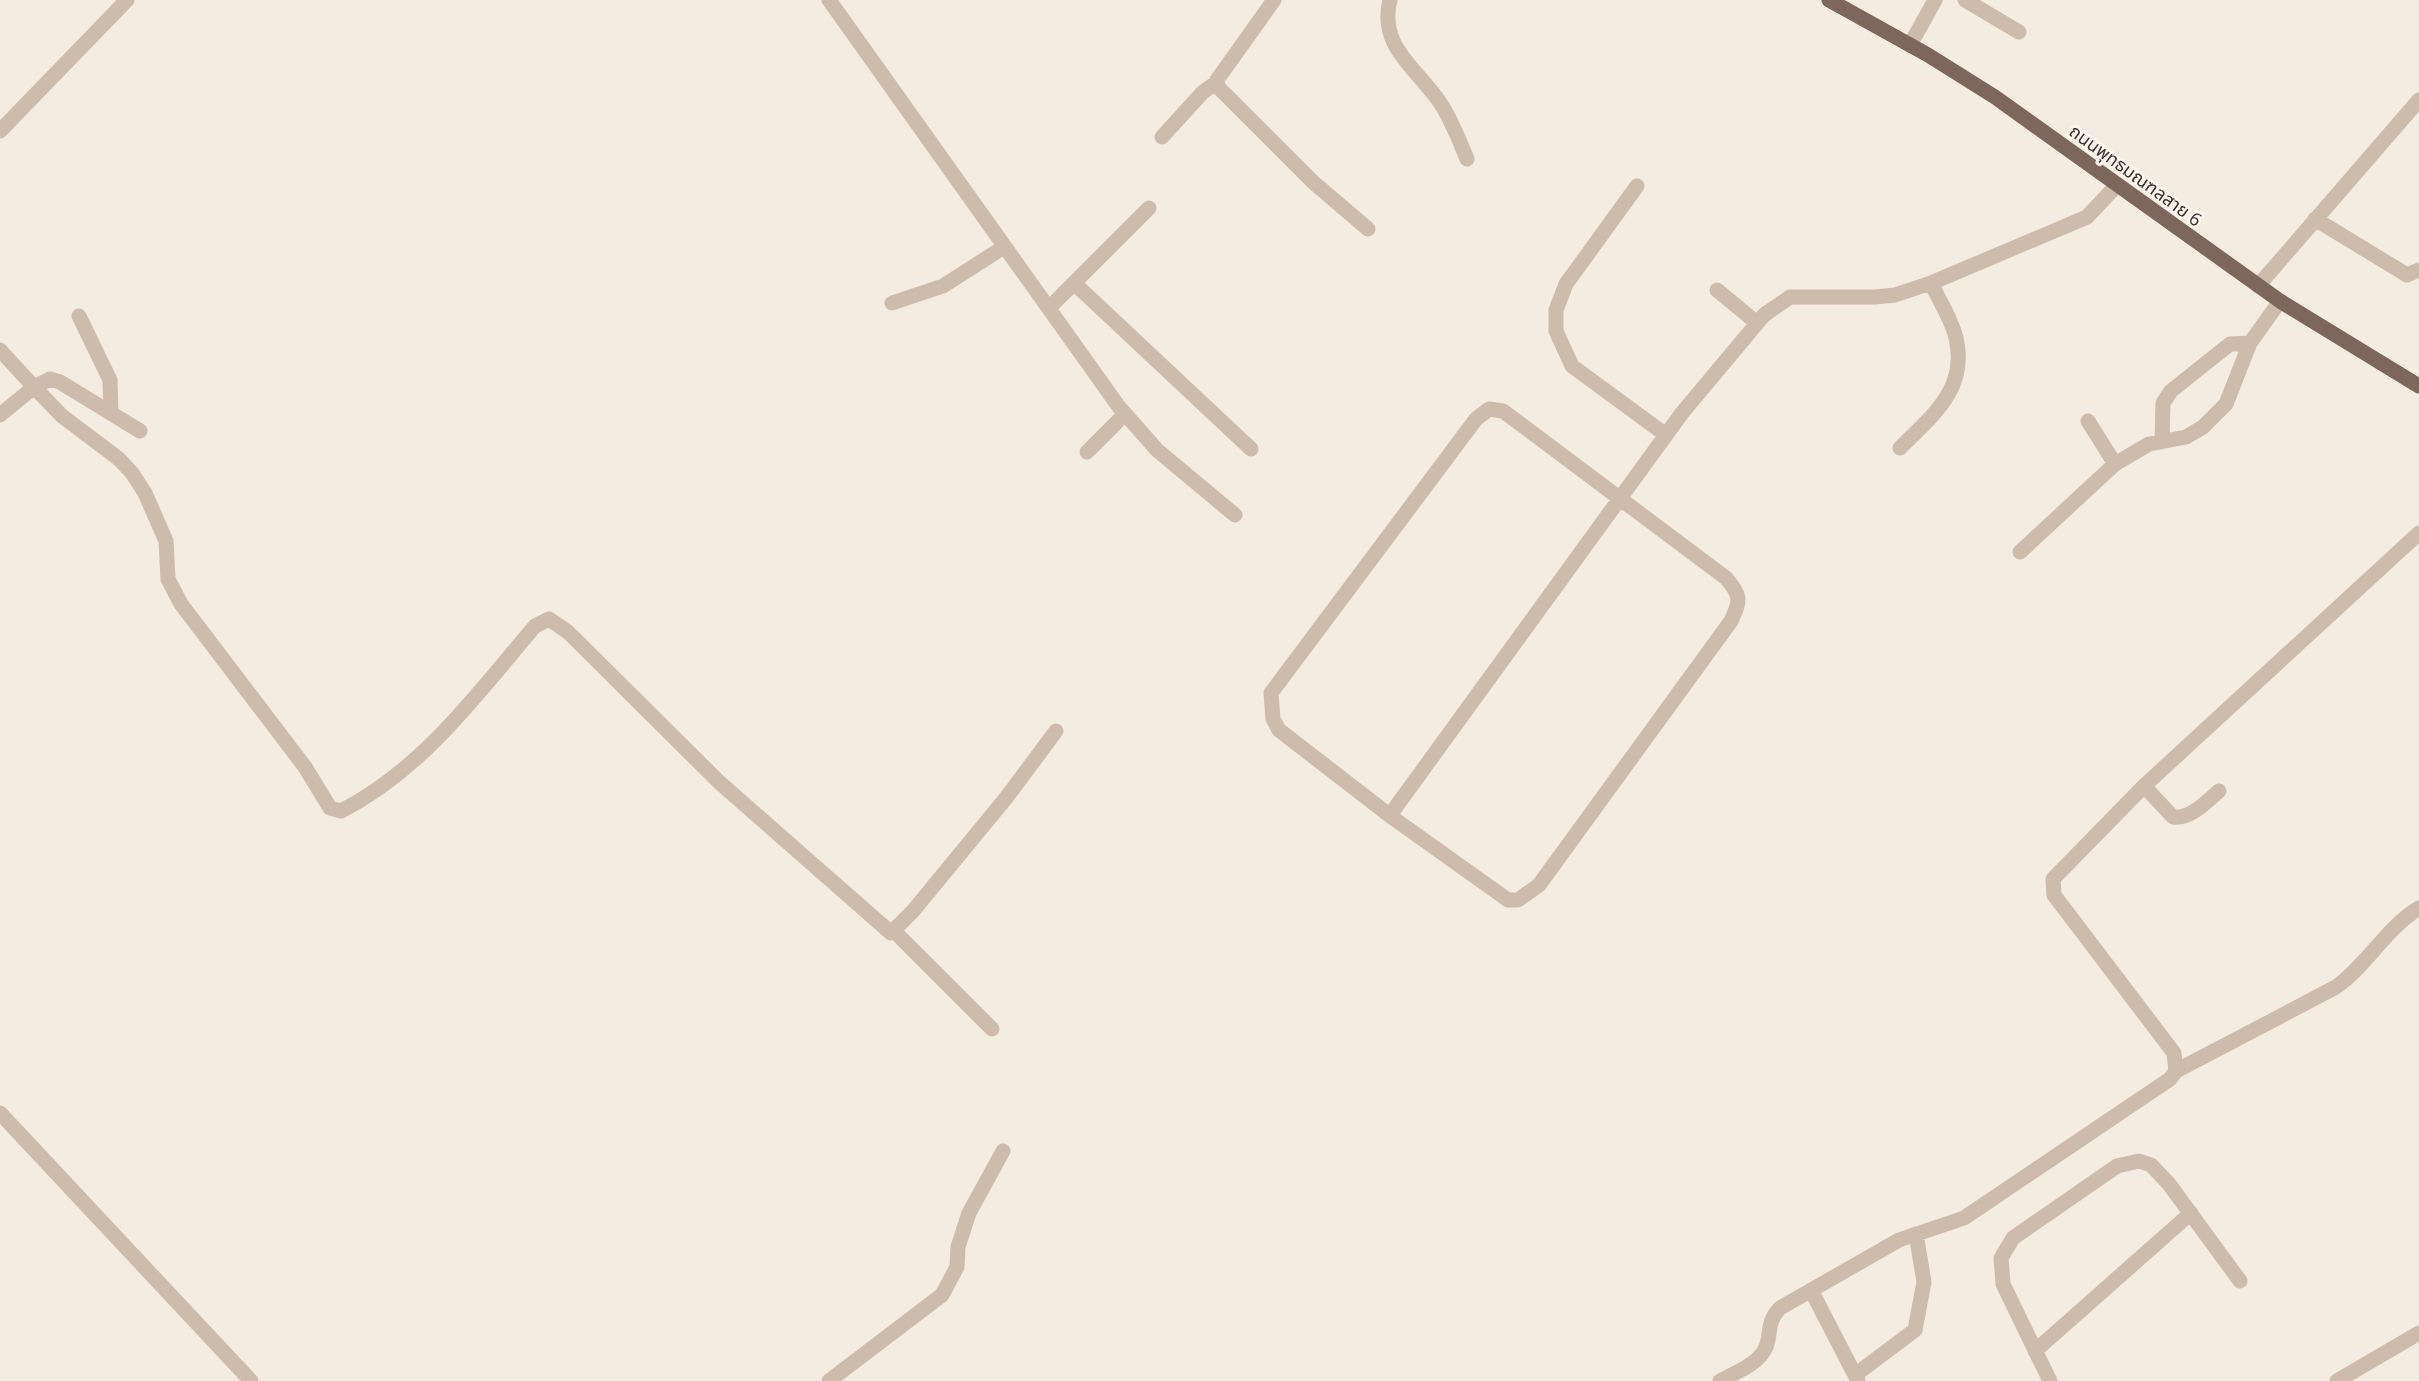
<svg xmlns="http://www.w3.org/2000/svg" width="2419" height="1381" viewBox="0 0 2419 1381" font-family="'Open Sans','Noto Sans Thai',sans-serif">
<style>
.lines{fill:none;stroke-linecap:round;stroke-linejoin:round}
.minor{stroke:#cdbbac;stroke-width:15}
.major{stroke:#7d675c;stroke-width:15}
.labels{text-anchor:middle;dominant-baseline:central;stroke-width:6;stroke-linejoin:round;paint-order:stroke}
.street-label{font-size:18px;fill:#3b302b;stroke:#fbf5ee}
</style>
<rect width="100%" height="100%" fill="#f4ebe1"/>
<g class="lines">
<path class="minor" d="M829 0 1119 407 1157 450 1235 515
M1274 0 1217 80 1218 87 1313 182 1368 229
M1390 0C1378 47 1418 69 1441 104 1452 121 1459 140 1467 159
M1965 0 2019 32
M1910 45 1935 0
M0 131 127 0
M1162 137 1203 92 1217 82
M1637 186 1566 284 1556 310V331L1572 366 1666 435
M2315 219 2407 275 2419 270
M1074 283 1149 208
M2258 286 2419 100
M1717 290 1757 323
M892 303 943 286 1004 247
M1049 308 1074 283 1251 449
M79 316 110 380 111 413
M0 350 34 387 50 379 60 382 140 431
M1489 409 1503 411 1726 578C1741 596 1741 600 1731 621L1539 885 1518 900H1508L1393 818 1279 730 1273 719 1271 693 1476 419Z
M0 415 34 387 62 416 119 459 132 473 145 493 166 541 168 579 181 604 305 767 330 808 341 811C423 769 476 695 535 626L549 619 568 632 719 782 891 933 913 911 1006 798 1056 731
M2088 421 2115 464
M2162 442 2163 403 2171 391 2230 344 2250 343
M1900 448C1932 416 1968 389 1956 338 1952 320 1939 300 1931 283
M1087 452 1125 414
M2020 552 2115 464 2149 444 2186 437 2203 427 2226 404 2250 343 2280 301
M2144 786 2173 817C2191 819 2206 802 2219 791
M1390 815 1682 413 1764 315 1790 297H1875L1895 295 1931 283 2087 217 2117 185
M894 931 992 1029
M2176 1071 2174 1053 2054 895 2053 879 2144 786 2419 533
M0 1113 251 1381
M1811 1290 1858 1381
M2035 1351 2191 1213
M1855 1375 1915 1330 1924 1282 1916 1234
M829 1381 942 1295 957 1267 958 1247 969 1213 1003 1151
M1720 1381C1735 1373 1759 1364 1766 1347 1772 1331 1766 1323 1780 1308L1899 1240 1964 1218 2170 1079 2176 1071 2336 987C2368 964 2386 928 2419 908
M2050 1381 2003 1284 2001 1258 2013 1238 2117 1166 2139 1161 2151 1165 2169 1184 2240 1281
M2337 1381 2419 1333"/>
<path class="major" d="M1829 0 1928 55 1995 97 2280 301 2419 386"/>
</g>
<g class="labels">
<g class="street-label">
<text transform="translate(2136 175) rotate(36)">ถนนพุทธมณฑลสาย 6</text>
</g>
</g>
</svg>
